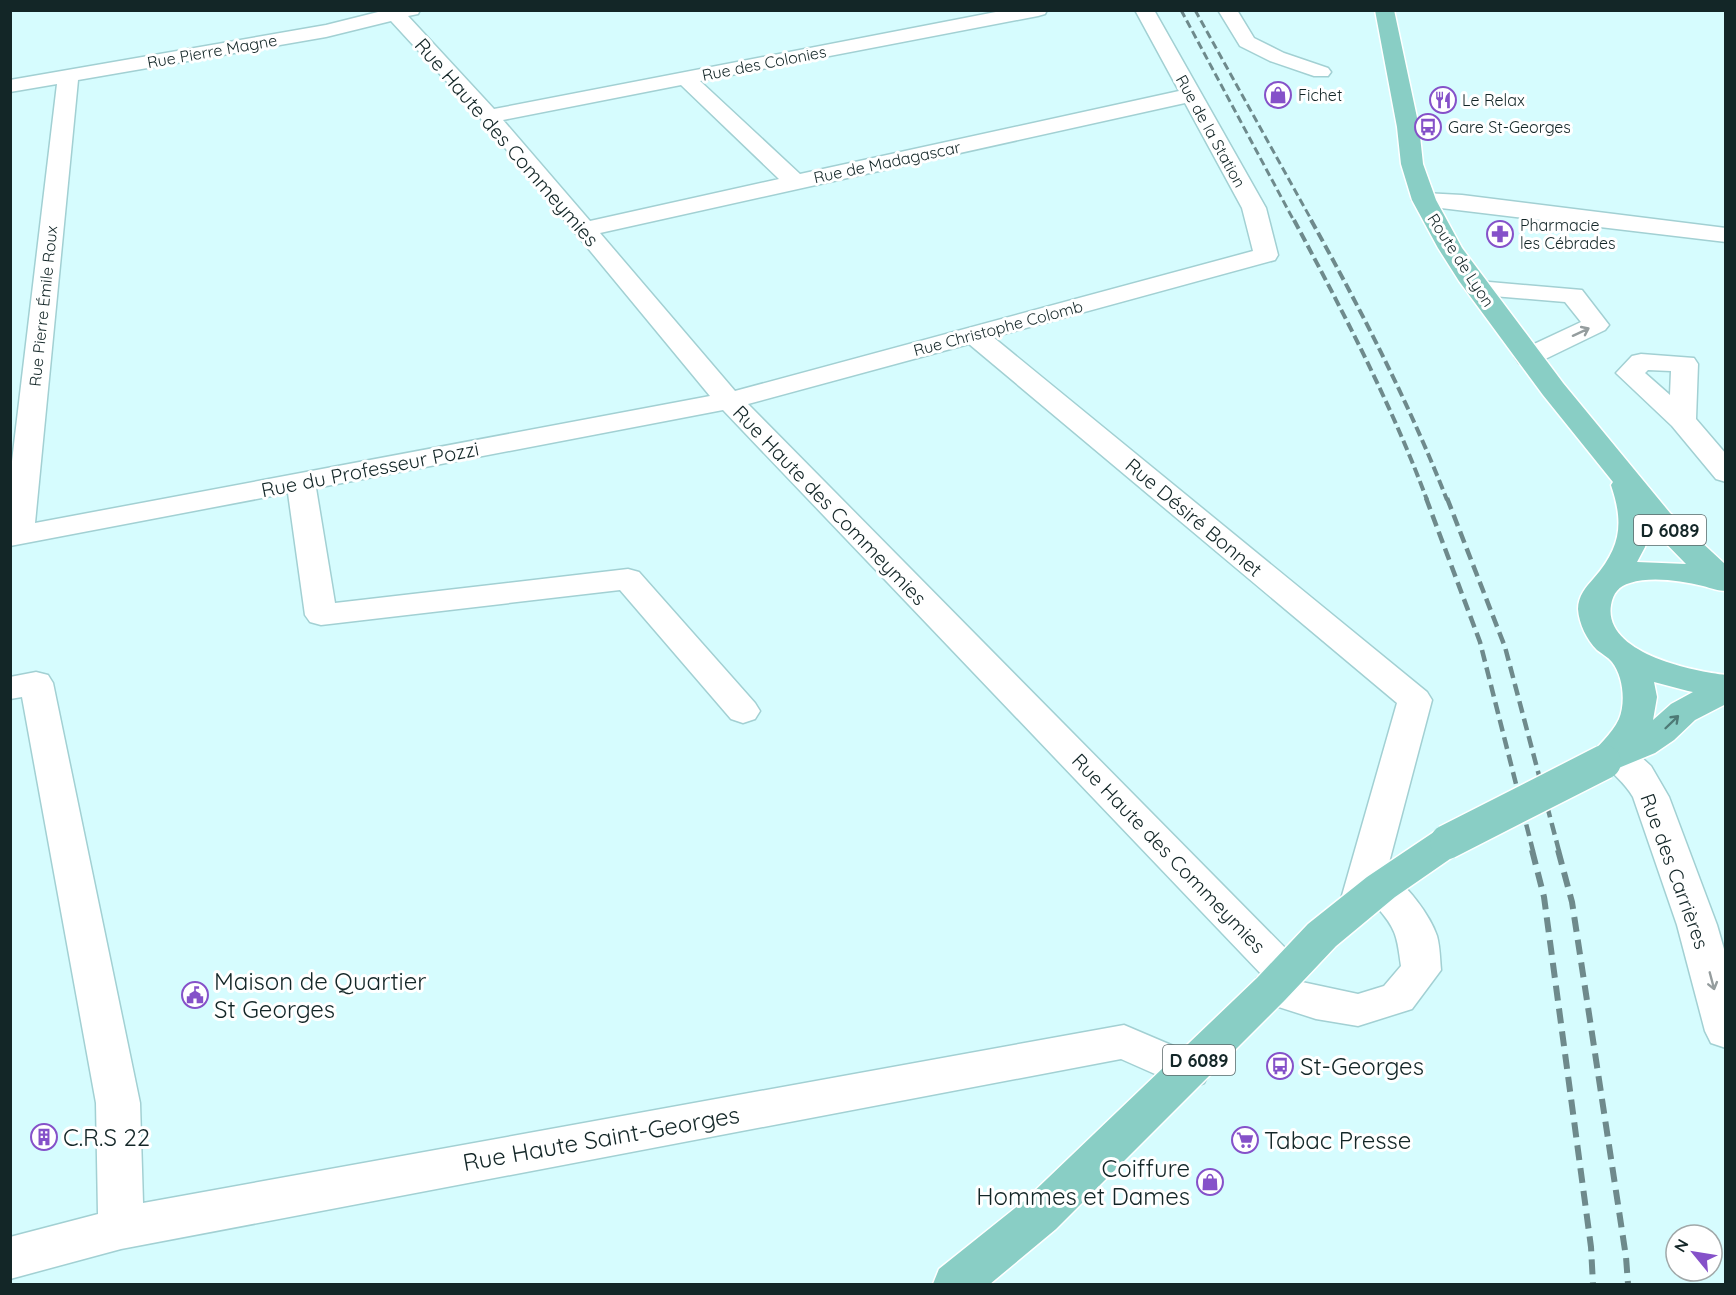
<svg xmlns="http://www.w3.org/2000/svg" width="1736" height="1295" viewBox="0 0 1736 1295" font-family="Quicksand,sans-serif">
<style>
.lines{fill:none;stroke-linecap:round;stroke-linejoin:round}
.minor-casing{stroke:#a2d0d3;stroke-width:3}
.major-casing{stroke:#fff;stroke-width:3}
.minor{fill:#fff;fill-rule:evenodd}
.major{fill:#89cec5;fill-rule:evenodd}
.rail-far3{stroke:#6e8a8c;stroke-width:3;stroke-dasharray:8 4;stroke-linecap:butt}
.rail-far2{stroke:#6e8a8c;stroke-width:4;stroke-dasharray:10 4.5;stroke-linecap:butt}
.rail-far1{stroke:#6e8a8c;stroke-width:4.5;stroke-dasharray:12 6;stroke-linecap:butt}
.rail{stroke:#6e8a8c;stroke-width:6;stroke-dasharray:15 8;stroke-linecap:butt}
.major-bridge-casing{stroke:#fff;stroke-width:37;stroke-linecap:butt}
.major-bridge{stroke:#89cec5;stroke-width:34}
.oneway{stroke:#959d9e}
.oneway2{stroke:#4e7a76}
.labels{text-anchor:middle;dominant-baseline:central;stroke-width:6;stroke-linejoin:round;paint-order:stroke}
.far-street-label{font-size:16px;fill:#132627;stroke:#fff}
.far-poi-label{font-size:16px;fill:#132627;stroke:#fff;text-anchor:start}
.shield{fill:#fff;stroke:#5a6768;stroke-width:1.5}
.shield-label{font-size:18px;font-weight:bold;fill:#132627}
.street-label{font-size:20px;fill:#132627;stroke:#fff}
.near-poi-label{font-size:24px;fill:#132627;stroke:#fff;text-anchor:start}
.near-street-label{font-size:24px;fill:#132627;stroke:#fff}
</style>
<rect width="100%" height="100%" fill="#d6fcfe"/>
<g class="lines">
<defs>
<path id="minor" d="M386 10H420L418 14 408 16 494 109 1006 10H1047L1045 14 1038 16 700 81 800 174 1179 91 1135 10H1154L1266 208 1278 255 1275 260 993 337 1427 692 1432 700 1386 874C1405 880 1431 917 1437 936 1440 947 1440 959 1441 970L1412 1009 1358 1026 1316 1019 1257 1000 1251 989 1257 978 1263 976 723 410 316 488 335 603 628 569 639 572 755 703 760 711 755 719 743 723 731 719 620 590 321 625 310 622 305 615 288 493 10 546V478L57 84 10 92V80L326 25ZM391 21 482 120 710 396 35 523 78 80 326 37ZM681 85 779 179 590 221 503 120ZM1185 103 1242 208 1253 251 735 391 600 233ZM969 344 1397 703 1339 906 1344 916 1358 921 1372 916 1377 907C1397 930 1397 937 1401 966L1384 986 1358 994 1302 982 1306 974 1300 963 748 404Z
M1218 10H1237L1254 38 1284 53 1328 68 1331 72 1328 76H1314L1270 61 1240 46Z
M1424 193 1462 195 1726 228V242L1416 205 1412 200 1416 195Z
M1478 281 1582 290 1609 325 1605 330 1537 363 1528 365 1519 363 1515 357 1519 351 1581 322 1565 302 1469 294 1465 289 1469 284Z
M1641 354 1694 358 1698 364 1696 419 1726 454V482L1716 479 1672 426 1616 373 1632 356ZM1648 370 1671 371 1670 395 1645 373Z
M36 672 48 675 53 683 140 1103 143 1203 1124 1025 1204 1059 1210 1071 1204 1083 1189 1089 1121 1059 121 1249 10 1279V1237L98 1214 96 1103 22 697 10 699V677Z
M1617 744 1630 747 1651 766 1669 797 1717 925 1726 956V1048L1711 1043 1705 1031 1677 925 1633 797C1624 781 1609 772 1599 756L1604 747Z"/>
<path id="major" d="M1375 10H1394L1419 127 1423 164 1436 200 1462 248 1563 383 1670 513 1726 565V591C1718 591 1711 588 1703 586 1681 581 1652 576 1630 583 1619 586 1613 593 1611 605 1603 653 1692 671 1726 675V704L1695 720 1674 740 1655 753 1604 774 1591 771 1586 762C1595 747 1612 735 1619 719 1626 702 1623 676 1612 662 1608 657 1602 654 1597 650 1587 640 1579 624 1578 609 1578 596 1586 587 1594 578 1621 547 1624 523 1611 485L1613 482 1543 395 1459 281 1438 248 1412 200 1401 164 1397 127ZM1650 527 1686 564 1637 562 1645 547ZM1654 682 1688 691 1693 692 1671 704 1653 720 1657 697Z
M1447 828 1460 832 1466 842 1460 852 1395 897 1336 946 1285 1000 1056 1229 990 1284H933L939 1269 1024 1201 1257 978 1308 924 1367 877 1434 832Z"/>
</defs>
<use href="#minor" class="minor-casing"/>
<use href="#major" class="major-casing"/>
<use href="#minor" class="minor"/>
<use href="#major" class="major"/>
<path class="rail-far3" d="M1181 10 1294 221
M1195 10 1312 221"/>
<path class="rail-far2" d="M1294 220C1342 310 1391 403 1427 500
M1311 220C1361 310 1409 403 1447 500"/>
<path class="rail-far1" d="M1426 498 1480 642 1533 851
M1447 498 1505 647 1559 851"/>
<path class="rail" d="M1532 850 1544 897 1591 1247 1593 1284
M1558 850 1572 902 1626 1257 1628 1284"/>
<defs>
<path id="major-bridge" d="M1447 842 1604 762"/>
</defs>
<use href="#major-bridge" class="major-bridge-casing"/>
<use href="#major-bridge" class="major-bridge"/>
</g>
<defs><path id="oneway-shaft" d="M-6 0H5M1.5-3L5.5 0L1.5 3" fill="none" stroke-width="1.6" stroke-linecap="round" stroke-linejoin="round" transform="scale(1.5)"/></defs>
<g class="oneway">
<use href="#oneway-shaft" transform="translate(1581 332) rotate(-25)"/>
<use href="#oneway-shaft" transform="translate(1712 981) rotate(75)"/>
</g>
<use class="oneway2" href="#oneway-shaft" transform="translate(1672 722) rotate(-44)"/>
<defs>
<symbol id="shop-ring" viewBox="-11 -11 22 22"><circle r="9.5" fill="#fff" stroke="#8551c9" stroke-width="1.5"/><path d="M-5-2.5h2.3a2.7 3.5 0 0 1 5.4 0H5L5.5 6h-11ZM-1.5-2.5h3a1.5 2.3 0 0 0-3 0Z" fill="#8551c9"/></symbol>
<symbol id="restaurant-ring" viewBox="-11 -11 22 22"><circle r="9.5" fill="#fff" stroke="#8551c9" stroke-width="1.5"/><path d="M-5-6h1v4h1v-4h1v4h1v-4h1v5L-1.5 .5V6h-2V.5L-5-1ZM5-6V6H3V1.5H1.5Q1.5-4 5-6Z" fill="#8551c9"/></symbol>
<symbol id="bus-ring" viewBox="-11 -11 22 22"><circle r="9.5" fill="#fff" stroke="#8551c9" stroke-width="1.5"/><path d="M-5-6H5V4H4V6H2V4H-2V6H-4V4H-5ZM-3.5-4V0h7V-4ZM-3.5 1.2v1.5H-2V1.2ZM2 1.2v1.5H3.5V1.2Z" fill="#8551c9"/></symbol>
<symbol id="pharmacy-ring" viewBox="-11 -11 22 22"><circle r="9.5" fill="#fff" stroke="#8551c9" stroke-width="1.5"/><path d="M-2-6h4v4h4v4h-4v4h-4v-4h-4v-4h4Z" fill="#8551c9"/></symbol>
<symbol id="civic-ring" viewBox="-11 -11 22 22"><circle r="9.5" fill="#fff" stroke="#8551c9" stroke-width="1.5"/><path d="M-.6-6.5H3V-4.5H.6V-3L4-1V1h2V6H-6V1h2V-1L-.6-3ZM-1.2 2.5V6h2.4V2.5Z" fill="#8551c9"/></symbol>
<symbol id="building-ring" viewBox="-11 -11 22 22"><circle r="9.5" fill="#fff" stroke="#8551c9" stroke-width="1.5"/><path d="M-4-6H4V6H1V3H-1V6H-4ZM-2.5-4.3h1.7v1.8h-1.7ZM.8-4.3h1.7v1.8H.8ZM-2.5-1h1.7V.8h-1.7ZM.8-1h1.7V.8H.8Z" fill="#8551c9"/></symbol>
<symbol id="supermarket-ring" viewBox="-11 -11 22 22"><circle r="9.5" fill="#fff" stroke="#8551c9" stroke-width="1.5"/><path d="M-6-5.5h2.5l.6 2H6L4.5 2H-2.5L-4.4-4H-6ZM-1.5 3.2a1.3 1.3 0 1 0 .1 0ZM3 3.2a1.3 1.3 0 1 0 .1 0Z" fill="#8551c9"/></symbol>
</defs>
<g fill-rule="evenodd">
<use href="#shop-ring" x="1263" y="80" width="30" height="30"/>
<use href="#restaurant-ring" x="1428" y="85" width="30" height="30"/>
<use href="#bus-ring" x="1413" y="112" width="30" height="30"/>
<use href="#pharmacy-ring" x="1485" y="219" width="30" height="30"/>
<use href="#civic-ring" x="180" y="980" width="30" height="30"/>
<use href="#bus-ring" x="1265" y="1051" width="30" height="30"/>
<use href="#building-ring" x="29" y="1122" width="30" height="30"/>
<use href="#supermarket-ring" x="1230" y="1125" width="30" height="30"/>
<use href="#shop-ring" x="1195" y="1167" width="30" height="30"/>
</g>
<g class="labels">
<g class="far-street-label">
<text transform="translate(212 51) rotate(-10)">Rue Pierre Magne</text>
<text transform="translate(764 63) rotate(-11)">Rue des Colonies</text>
<text transform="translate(1211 131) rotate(61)">Rue de la Station</text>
<text transform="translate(887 162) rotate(-12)">Rue de Madagascar</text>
<text transform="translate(1461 260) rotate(57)">Route de Lyon</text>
<text transform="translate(43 306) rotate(-84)">Rue Pierre Émile Roux</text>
<text transform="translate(998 328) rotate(-15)">Rue Christophe Colomb</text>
</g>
<g class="far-poi-label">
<text x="1298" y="95">Fichet</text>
<text x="1462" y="100">Le Relax</text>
<text x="1448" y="127">Gare St-Georges</text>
<text x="1520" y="225">Pharmacie<tspan x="1520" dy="18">les Cébrades</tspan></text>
</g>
<g class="shield">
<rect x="1634" y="515" width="72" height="30" rx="4.5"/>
<rect x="1163" y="1045" width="72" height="30" rx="4.5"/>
</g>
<g class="shield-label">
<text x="1670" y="530">D 6089</text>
<text x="1199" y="1060">D 6089</text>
</g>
<g class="street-label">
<text transform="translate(507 142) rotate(49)">Rue Haute des Commeymies</text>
<text transform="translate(370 469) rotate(-11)">Rue du Professeur Pozzi</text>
<text transform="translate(830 505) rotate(46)">Rue Haute des Commeymies</text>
<text transform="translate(1194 517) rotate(40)">Rue Désiré Bonnet</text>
<text transform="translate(1169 853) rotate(46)">Rue Haute des Commeymies</text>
<text transform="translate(1675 871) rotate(70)">Rue des Carrières</text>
</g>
<g class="near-poi-label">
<text x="214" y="981">Maison de Quartier<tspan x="214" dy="28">St Georges</tspan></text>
<text x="1300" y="1066">St-Georges</text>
<text x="63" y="1137">C.R.S 22</text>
<text x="1264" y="1140">Tabac Presse</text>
<text x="1190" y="1168" text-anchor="end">Coiffure<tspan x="1190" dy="28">Hommes et Dames</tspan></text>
</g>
<g class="near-street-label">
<text transform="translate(601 1138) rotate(-10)">Rue Haute Saint-Georges</text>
</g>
</g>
<rect width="1736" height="1295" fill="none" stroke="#132627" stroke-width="24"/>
<g transform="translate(1694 1253) rotate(300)"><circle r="28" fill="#ffffff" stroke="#a1a8a9" stroke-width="1.5"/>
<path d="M0-4.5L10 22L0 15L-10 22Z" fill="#8551c9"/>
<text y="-9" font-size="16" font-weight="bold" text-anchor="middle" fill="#132627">N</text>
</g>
</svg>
